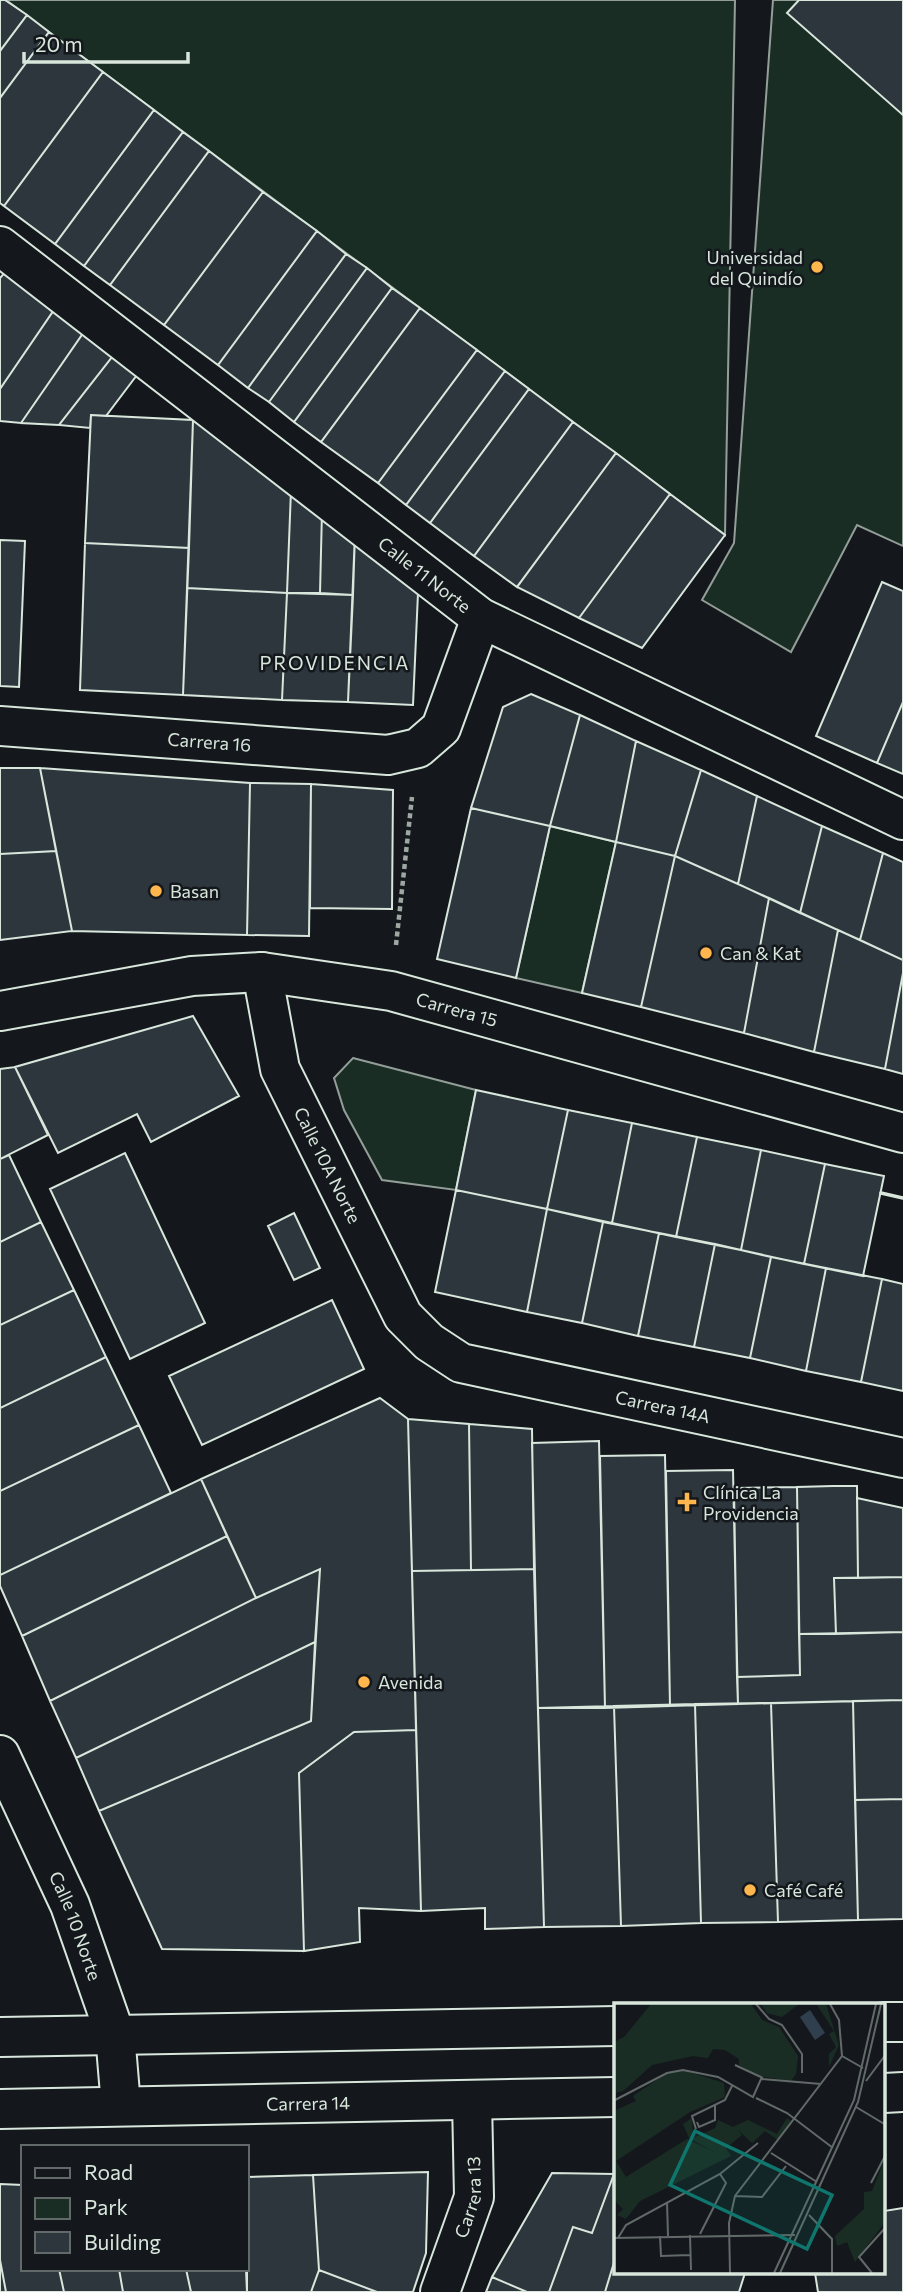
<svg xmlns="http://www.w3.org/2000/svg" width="903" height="2292" viewBox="0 0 903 2292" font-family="Commissioner,sans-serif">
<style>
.green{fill:#1a2d24;stroke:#939e99;stroke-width:2}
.building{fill:#2c363c;stroke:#d8e6dc;stroke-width:2}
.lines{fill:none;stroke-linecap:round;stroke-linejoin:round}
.minor-casing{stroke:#d8e6dc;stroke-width:42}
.tertiary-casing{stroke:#d8e6dc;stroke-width:42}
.secondary-casing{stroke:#d8e6dc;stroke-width:42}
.path{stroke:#9da8a2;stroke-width:4.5;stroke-dasharray:5 3.5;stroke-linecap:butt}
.minor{stroke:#14181c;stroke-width:38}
.tertiary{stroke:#14181c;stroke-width:38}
.secondary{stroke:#14181c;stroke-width:38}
.wall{stroke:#d8e6dc;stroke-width:3.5}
.poi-dot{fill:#ffb74d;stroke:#14181c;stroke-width:2.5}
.labels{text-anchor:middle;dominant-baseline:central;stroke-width:5;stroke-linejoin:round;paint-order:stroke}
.poi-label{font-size:18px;fill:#d8e6dc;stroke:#14181c;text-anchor:start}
.street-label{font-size:18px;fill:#d8e6dc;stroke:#14181c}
.neighbourhood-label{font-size:19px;letter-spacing:2px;fill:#d8e6dc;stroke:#14181c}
.inset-road{fill:none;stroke:#626a69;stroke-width:2}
.view{fill:#0f766e;fill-opacity:0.15;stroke:#0f766e;stroke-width:3.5}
.inset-edge{fill:none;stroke:#d8e6dc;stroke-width:3.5}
</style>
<rect width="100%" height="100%" fill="#14181c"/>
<path class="green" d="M6 0H735L725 535Z
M773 0H799L903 115V546L857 525 791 652 702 600 734 543Z
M550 826 616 842 582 993 516 978Z
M353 1058 476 1090 456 1190 382 1180 344 1110 334 1078Z"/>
<path class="building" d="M0 0H5L27 15 0 51Z
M799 0H903V115L787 13Z
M27 15 49 32 0 98V51Z
M49 32 103 72 4 206 0 203V98Z
M103 72 154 110 55 244 4 206Z
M154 110 183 132 84 266 55 244Z
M183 132 209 151 110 285 84 266Z
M209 151 263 192 164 325 110 285Z
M263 192 317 231 218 365 164 325Z
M317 231 346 254 248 388 218 365Z
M346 254 367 268 269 402 248 388Z
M367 268 392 288 294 422 269 402Z
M7 270 56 307 0 389V278Z
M392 288 420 308 321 442 294 422Z
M56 307 86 329 21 423 0 421V389Z
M420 308 477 350 378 483 321 442Z
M86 329 116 352 59 425 21 423Z
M477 350 505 371 406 505 378 483Z
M116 352 140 371 106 416 91 415 90 428 59 425Z
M505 371 529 389 430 523 406 505Z
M529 389 573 422 474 556 430 523Z
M91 415 193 420 189 548 85 543Z
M193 420 291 490 287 593 187 588Z
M573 422 616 453 517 587 474 556Z
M616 453 670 494 579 618 517 587Z
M291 490 322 511 320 593H287Z
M670 494 725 535 642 648 579 618Z
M322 511 355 533 353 595 320 593Z
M355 533 418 593 413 705 348 702Z
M0 540 25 541 19 687 0 686Z
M85 543 189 548 183 695 80 690Z
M882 582 903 591V702L877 763 816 736Z
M187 588 287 593 282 700 183 695Z
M287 593 353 595 348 702 282 700Z
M531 694 580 715 550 826 471 808 503 707Z
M903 702V774L877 763Z
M580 715 636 741 616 842 550 826Z
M636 741 701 770 675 856 616 842Z
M0 768H40L56 851 0 854Z
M40 768 250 783 247 935 72 931Z
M701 770 757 796 738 884 675 856Z
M250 783 311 784 309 936 247 935Z
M311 784 393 790 392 909 310 908Z
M757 796 822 826 800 913 738 884Z
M471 808 550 826 516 978 437 959Z
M822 826 883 853 860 940 800 913Z
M616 842 675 856 641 1007 582 993Z
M56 851 72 931 0 940V854Z
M883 853 903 862V960L860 940Z
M675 856 769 898 744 1033 641 1007Z
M769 898 838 930 814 1052 744 1033Z
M838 930 903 960V973L885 1069 814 1052Z
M903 973V1074L885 1069Z
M193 1016 239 1096 151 1142 137 1114 58 1153 15 1067Z
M15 1067 48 1135 0 1159V1069Z
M476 1090 568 1110 547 1209 456 1190Z
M568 1110 632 1123 612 1223 547 1209Z
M632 1123 697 1137 676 1237 612 1223Z
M697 1137 761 1150 741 1250 676 1237Z
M761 1150 825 1164 804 1264 741 1250Z
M125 1153 205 1323 130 1359 50 1189Z
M9 1155 41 1222 0 1242V1159Z
M825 1164 884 1176 863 1276 804 1264Z
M456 1190 547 1209 527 1312 435 1292Z
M547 1209 603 1222 582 1323 527 1312Z
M294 1213 320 1268 294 1280 268 1226Z
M41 1222 74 1290 0 1325V1242Z
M603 1222 659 1233 638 1336 582 1323Z
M659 1233 715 1244 694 1347 638 1336Z
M715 1244 771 1257 750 1358 694 1347Z
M771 1257 826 1268 806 1371 750 1358Z
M826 1268 882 1279 861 1382 806 1371Z
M882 1279 903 1284V1391L861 1382Z
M74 1290 106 1357 0 1408V1325Z
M332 1300 364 1369 202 1445 169 1376Z
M106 1357 139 1425 0 1491V1408Z
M380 1398 408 1419 416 1730 354 1732 299 1773 304 1951 162 1949 99 1811 311 1721 320 1569 256 1598 201 1479Z
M408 1419 469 1424 471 1570 412 1571Z
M469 1424 532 1429 534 1569 471 1570Z
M139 1425 171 1493 0 1575V1491Z
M599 1441 605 1708H538L532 1443Z
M665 1455 670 1706 605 1708 600 1456Z
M733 1470 738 1704 670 1706 666 1471Z
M201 1479 227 1536 22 1636 0 1586V1575Z
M833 1486H857L858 1578H834L836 1634H799L797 1487Z
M797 1487 800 1675 737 1677 734 1488Z
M857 1498 903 1508V1577L858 1578Z
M227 1536 256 1598 50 1701 22 1636Z
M320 1569 315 1642 76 1758 50 1701 256 1598Z
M534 1569 544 1927 485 1929V1908L421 1911 412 1571Z
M903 1577V1632L836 1634 834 1578Z
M903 1632V1700L738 1704 737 1677 800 1675 799 1634Z
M315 1642 311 1721 99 1811 76 1758Z
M903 1700V1799L855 1800 853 1701Z
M853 1701 858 1920 778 1922 771 1703Z
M771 1703 778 1922 701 1923 695 1704Z
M695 1704 701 1923 621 1926 614 1706Z
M614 1706 621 1926 544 1927 538 1708Z
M416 1730 421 1911 359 1908 360 1942 304 1951 299 1773 354 1732Z
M903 1799V1919L858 1920 855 1800Z
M428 2172 426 2253 413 2292H377L319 2270 313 2175Z
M552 2173 614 2174 592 2233 573 2227 549 2292H527L492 2277Z
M614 2174H616V2256L605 2292H549L573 2227 592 2233Z
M313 2175 319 2270 311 2292H247V2177Z
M0 2184 23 2185V2269H59L64 2292H6L0 2260Z
M903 2208V2292H818L815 2273H884V2211Z
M616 2256V2273H745L739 2292H605Z
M0 2260 6 2292H0Z
M59 2269H119L123 2292H64Z
M119 2269H186L191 2292H123Z
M186 2269H246L247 2292H191Z
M319 2270 377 2292H311Z
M492 2277 527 2292H486Z"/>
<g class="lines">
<defs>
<g id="minor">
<path id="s1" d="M0 246 481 618 903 820"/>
<path id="s2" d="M0 726 388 755 418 748 441 728 481 618"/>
<path id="s3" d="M262 972 280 1069 403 1316 429 1342 461 1363 903 1458"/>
<path id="s4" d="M440 2292 474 2197 472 2100"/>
</g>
<g id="tertiary">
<path id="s5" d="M0 1011 192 976 262 972 391 991 903 1133"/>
<path id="s6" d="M0 1755 70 1905 115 2034 121 2106"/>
</g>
<g id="secondary">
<path d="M884 2022H903"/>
<path d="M0 2037 616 2026"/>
<path d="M884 2093 903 2092"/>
<path id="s7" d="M0 2109 616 2097"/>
</g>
</defs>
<use href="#minor" class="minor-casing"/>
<use href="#tertiary" class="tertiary-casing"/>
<use href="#secondary" class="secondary-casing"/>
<path class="path" d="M396 945 412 797"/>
<use href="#minor" class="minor"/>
<use href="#tertiary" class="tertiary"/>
<use href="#secondary" class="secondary"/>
<path class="wall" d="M881 1193 903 1198"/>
</g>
<g class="poi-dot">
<circle cx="817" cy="267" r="7"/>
<circle cx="156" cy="891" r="7"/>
<circle cx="706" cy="953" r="7"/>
<path d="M683.5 1491.5h7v7h7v7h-7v7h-7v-7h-7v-7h7z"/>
<circle cx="364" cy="1682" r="7"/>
<circle cx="750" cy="1890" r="7"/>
</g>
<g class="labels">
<g class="poi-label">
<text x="803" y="257" text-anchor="end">Universidad<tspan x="803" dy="21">del Quindío</tspan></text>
<text x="170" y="891">Basan</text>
<text x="720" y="953">Can &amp; Kat</text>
<text x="703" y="1492">Clínica La<tspan x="703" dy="21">Providencia</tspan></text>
<text x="378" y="1682">Avenida</text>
<text x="764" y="1890">Café Café</text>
</g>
<g class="street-label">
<text stroke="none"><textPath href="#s1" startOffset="537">Calle 11 Norte</textPath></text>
<text stroke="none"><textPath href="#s2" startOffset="210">Carrera 16</textPath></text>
<text stroke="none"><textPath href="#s5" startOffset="464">Carrera 15</textPath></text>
<text stroke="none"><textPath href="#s3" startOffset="206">Calle 10A Norte</textPath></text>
<text stroke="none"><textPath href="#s3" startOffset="656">Carrera 14A</textPath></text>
<text stroke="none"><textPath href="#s6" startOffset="187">Calle 10 Norte</textPath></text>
<text stroke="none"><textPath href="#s7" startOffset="308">Carrera 14</textPath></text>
<text stroke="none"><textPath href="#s4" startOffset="100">Carrera 13</textPath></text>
</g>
<g class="neighbourhood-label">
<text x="335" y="662">PROVIDENCIA</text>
</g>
</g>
<g transform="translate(614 2003)">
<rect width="271" height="271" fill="#14181c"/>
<path d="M37 1H137L148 17 165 24 184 53 182 71 177 78 145 73 125 62V56L111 47 99 46 94 55 79 53 38 62 9 88 0 90V39L10 34ZM147 1H185L168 14 153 10ZM212 1 225 42 215 64V51L222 44 215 31 220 28 203 2H198ZM69 67 110 80 111 94 76 109 2 158 12 174 73 136 102 150 75 135 69 121 78 115 79 135 101 125 104 117 119 124 134 117 163 131 173 115 177 118 164 137 151 128 138 140 123 126 128 132 112 145 117 153 26 198 12 216 3 212 9 206 0 197V108L22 98 19 93 53 70ZM271 155V219L241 259 233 239 223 243 221 233 250 206V189L258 188Z" fill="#1a2d24"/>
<path d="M196 7 211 30 201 37 186 14Z" fill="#2f3f4d"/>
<path class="inset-road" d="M142 1 155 16 168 22 188 51V70M228 53 249 65M121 62 149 75M252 78 272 51M142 95 173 110 219 145M1 97 53 70 69 67 104 74 139 94 147 76 207 81M242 104 272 122M83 119 85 124 101 117V102M82 126 78 113 111 97 118 83M157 150 203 179M257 180 272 151M121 193 148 194 172 163M53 199 54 233M195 212 218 236V270M86 231 112 180 106 171M76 232 77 267M46 233 47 253 76 252M0 235 181 232M4 235 12 222 106 171 144 140M116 270 115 220 121 193 228 53 225 17 216 1M160 270 240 97 262 1M166 270 244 99 267 1M258 270 245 254 272 224"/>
<path class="view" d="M81 128 218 192 193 246 56 182Z"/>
<rect width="271" height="271" class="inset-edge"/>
</g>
<rect x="21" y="2145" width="228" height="126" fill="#14181c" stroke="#626a69" stroke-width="2"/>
<rect x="35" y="2168" width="35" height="10" fill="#14181c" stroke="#626a69" stroke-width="2"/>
<text x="84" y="2180" font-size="21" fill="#d8e6dc">Road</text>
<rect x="35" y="2198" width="35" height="21" fill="#1a2d24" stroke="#626a69" stroke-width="2"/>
<text x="84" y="2215" font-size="21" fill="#d8e6dc">Park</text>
<rect x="35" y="2232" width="35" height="21" fill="#2c363c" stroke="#626a69" stroke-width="2"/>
<text x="84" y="2250" font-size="21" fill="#d8e6dc">Building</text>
<path d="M24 52v10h164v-10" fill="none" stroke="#d8e6dc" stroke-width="3.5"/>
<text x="35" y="52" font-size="21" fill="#d8e6dc" stroke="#14181c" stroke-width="5" paint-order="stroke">20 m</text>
</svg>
